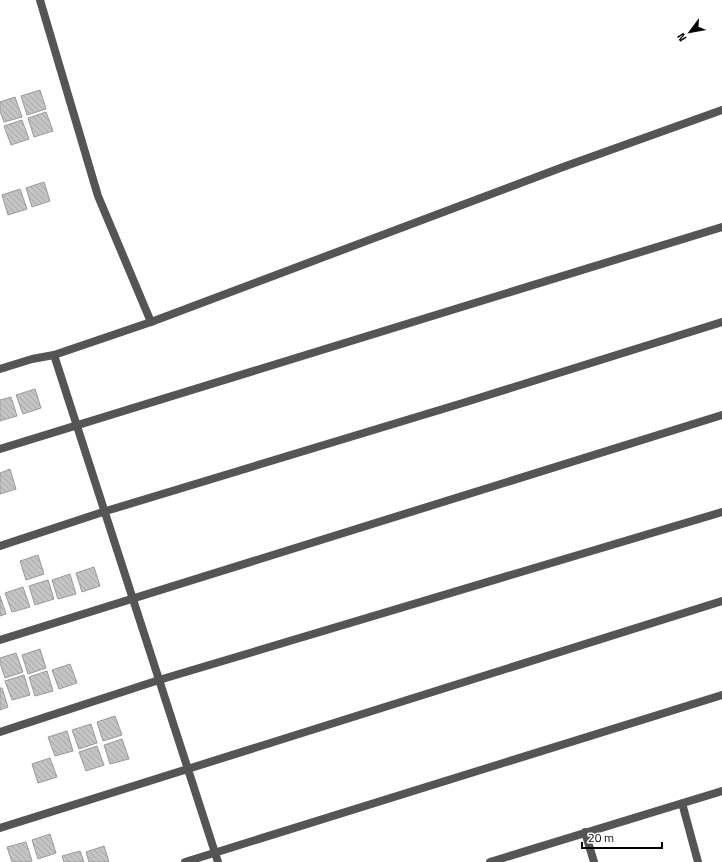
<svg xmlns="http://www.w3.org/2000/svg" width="722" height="862" viewBox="0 0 722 862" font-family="'Titillium Web',sans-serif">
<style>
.building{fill:url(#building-back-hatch);stroke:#999}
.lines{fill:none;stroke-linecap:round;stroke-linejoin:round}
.minor{stroke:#555;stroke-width:8}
.tertiary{stroke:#555;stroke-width:8}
</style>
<defs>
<pattern id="building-back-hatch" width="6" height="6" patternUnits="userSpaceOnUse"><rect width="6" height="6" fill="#c4c4c4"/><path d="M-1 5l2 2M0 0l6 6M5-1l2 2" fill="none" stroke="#a7a7a7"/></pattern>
</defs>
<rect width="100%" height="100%" fill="#fff"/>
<path class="building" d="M40 90 46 109 27 115 21 96Z
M15 97 22 117 4 122 0 111V102Z
M46 112 53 131 34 137 28 118Z
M22 120 29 139 11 145 4 126Z
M44 182 50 201 32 207 26 188Z
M20 189 27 209 8 215 2 195Z
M35 389 41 408 23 414 16 395Z
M11 397 17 416 0 421V400Z
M10 469 16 489 0 494V473Z
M38 555 44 574 26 580 20 561Z
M94 567 100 586 82 592 76 573Z
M70 574 76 594 58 599 52 580Z
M48 580 54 599 35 605 29 586Z
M23 587 30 607 12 612 5 593Z
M0 596 6 614 0 616Z
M40 649 46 668 28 674 22 655Z
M16 653 23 672 5 678 0 663V658Z
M70 664 77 683 59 689 52 670Z
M47 671 53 691 35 696 29 677Z
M24 675 30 695 12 700 5 681Z
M0 688H2L8 707 0 710Z
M115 716 122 735 103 741 97 722Z
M91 724 97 743 79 749 72 730Z
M67 731 73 751 55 756 48 737Z
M122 739 129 759 110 764 104 745Z
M97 746 104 765 86 771 79 752Z
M50 758 57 777 38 783 32 764Z
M50 834 56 853 38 859 32 840Z
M26 842 32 861 28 862H12L7 847Z
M104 846 109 862H89L86 852Z
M80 851 84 862H64L62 856Z"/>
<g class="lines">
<path class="minor" d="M40 0 98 196 151 322
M54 355 218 862
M0 449 722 227
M0 546 106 511 466 402 722 322
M0 640 722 415
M0 732 159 680 722 512
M682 803 698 862
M0 828 722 601
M585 832 594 862
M185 862 722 695
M490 862 722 791"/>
<path class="tertiary" d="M0 369 32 359 54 355 151 322 563 167 722 110"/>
</g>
<g transform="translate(690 32) rotate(238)" stroke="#ffffff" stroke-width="3" paint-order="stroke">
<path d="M0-3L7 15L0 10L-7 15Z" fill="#000000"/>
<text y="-6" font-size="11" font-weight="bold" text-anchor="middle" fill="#000000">N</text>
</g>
<path d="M582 842v6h80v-6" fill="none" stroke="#000000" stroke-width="2"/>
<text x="588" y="842" font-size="12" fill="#000000" stroke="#ffffff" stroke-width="3" paint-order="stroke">20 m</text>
</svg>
